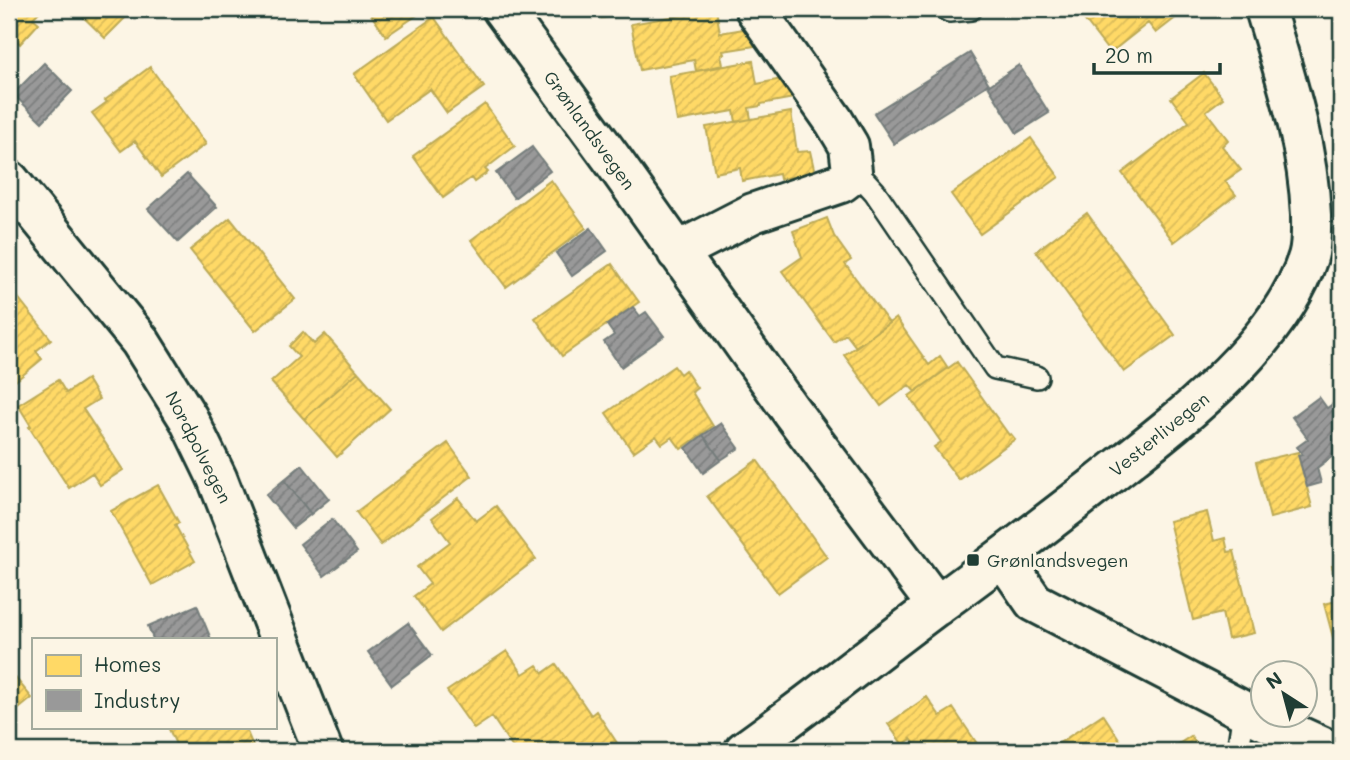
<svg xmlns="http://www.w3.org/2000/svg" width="1350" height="760" viewBox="0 0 1350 760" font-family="Mali,sans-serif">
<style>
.homes{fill:url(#homes-hatch);stroke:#bcaa57;stroke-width:2}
.industry{fill:url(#industry-hatch);stroke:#747d7b;stroke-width:2}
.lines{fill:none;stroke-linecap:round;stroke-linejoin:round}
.service-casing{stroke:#1f3d34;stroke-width:26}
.minor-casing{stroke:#1f3d34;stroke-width:44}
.service{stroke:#fcf5e5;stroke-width:21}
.minor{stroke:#fcf5e5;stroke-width:38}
.poi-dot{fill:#1f3d34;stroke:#fcf5e5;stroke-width:2.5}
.labels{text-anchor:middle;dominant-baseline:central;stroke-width:7;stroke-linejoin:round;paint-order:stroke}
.street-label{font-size:18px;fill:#1f3d34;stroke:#fcf5e5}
.poi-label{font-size:18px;fill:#1f3d34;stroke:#fcf5e5;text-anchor:start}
</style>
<defs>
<pattern id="homes-hatch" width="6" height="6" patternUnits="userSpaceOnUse" patternTransform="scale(1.75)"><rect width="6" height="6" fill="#ffd966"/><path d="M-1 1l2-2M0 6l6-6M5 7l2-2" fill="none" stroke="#dabb59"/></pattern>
<pattern id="industry-hatch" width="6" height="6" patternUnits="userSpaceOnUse" patternTransform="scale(1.75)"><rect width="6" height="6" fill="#999"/><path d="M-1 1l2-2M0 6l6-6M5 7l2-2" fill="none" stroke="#7c7e7e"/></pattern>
</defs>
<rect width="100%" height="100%" fill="#fcf5e5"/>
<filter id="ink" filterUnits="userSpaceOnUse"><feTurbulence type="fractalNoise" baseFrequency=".0143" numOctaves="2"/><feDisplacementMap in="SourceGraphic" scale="14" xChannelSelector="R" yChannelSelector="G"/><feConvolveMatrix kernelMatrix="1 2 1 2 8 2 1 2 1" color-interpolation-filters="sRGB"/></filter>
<g filter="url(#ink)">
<path class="homes" d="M9 9H42L33 18 39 23 20 44 17 41 9 51Z
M75 9H134L105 38Z
M367 9H426L386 36Z
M601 9H653L602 18Z
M716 9 720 33 749 28 761 45 723 51 724 54 721 55 723 65 696 71 694 60 640 70 631 24Z
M1076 9H1187L1156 33 1148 23 1110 53Z
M434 17 484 87 447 113 430 89 386 120 354 74Z
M753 61 757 84 786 78 799 97 761 104V106L749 108 751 119 736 122 734 111 677 121 669 76Z
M150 67 206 144 161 177 135 141 121 151 92 113 107 102 105 100Z
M1204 73 1223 98 1206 111 1228 140 1222 146 1241 170 1225 181 1236 195 1174 242 1122 173 1189 122 1171 98Z
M485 104 515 146 485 169 488 172 474 182 471 178 443 198 413 156Z
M791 112 797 152 810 151 815 173 780 179 779 174 742 181 740 168 715 173 706 127Z
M1031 138 1059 177 980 234 951 194Z
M551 180 586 228 506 287 471 240Z
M1087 213 1175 335 1124 372 1036 251Z
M230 218 295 299 255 331 190 250Z
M827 218 834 236 851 260 845 264 889 323 856 347 846 334 834 342 782 271 802 257 793 231Z
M612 264 639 302 562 356 535 318Z
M9 286 51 339 36 351 42 359 12 384 9 383Z
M896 318 929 365 940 356 948 368 915 392 909 385 881 406 844 355Z
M303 332 314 344 325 334 358 372 304 419 271 382 299 357 289 346Z
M957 362 1009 435 1011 434 1015 439 959 480 934 447 941 442 909 396Z
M674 366 680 374 685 370 697 388 692 392 713 426 681 449 672 437 662 444 656 436 633 452 606 413Z
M358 372 390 409 337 457 304 419Z
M87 379 99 399 83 409 123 470 100 485 92 473 69 488 29 427 31 426 18 405 58 380 66 393Z
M448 443 472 476 381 545 356 512Z
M1298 452 1312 507 1270 518 1256 462Z
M757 460 827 557 778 593 707 496Z
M158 485 179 523 175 525 195 561 152 585 111 511Z
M458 498 476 521 496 506 536 559 441 632 414 596 430 584 417 567 450 542 432 518Z
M1207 512 1214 541 1225 538 1228 552 1234 551 1254 633 1228 639 1222 613 1193 620 1169 521Z
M1341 564V667L1324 604 1341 600 1332 566Z
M507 651 523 674 537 665 543 673 556 664 591 715 596 711 621 749 618 751H555L550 745 541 751H515L492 717 474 729 447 691Z
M9 670 32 698 9 717Z
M927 697 940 716 953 708 982 751H903L915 744 911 739 903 745 888 724Z
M1103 714 1127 751H1050L1049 750Z
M168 727H245L255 751H179Z
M1191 736 1201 751H1168Z"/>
<path class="industry" d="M970 53 989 84 894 144 874 113Z
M44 63 72 91 42 122 13 94Z
M1019 65 1049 113 1017 133 988 86Z
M532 147 550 171 514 198 496 173Z
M187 174 217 207 178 242 148 209Z
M591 228 607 251 572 276 556 253Z
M633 307 640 316 646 312 664 336 621 367 604 342 614 335 607 325Z
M1319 397 1327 408 1341 398V450L1317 468 1321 483 1307 487 1298 455 1302 454 1297 447 1308 439 1292 417Z
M721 423 739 448 721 460 703 435Z
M703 435 721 460 703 473 686 448Z
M302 465 329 499 311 514 284 480Z
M284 480 311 514 293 528 266 495Z
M332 519 357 552 324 576 300 544Z
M197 605 211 639H153L148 626Z
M408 623 432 655 392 685 368 652Z"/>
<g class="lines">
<defs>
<path id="service" d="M946 9 949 11 971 9
M849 177 865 181 875 192 995 368 1037 377
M1238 751 1244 711"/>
<path id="minor" d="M502 9 612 159 791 411 937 606
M9 180 140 341 188 418 217 478 323 751
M677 252 753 213 841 183 849 177 852 171 849 146 834 121 755 9
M1003 557 1034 602 1244 711 1332 751
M744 751C810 704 873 653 939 604 993 565 1046 524 1099 483 1171 426 1279 348 1308 257 1312 244 1311 228 1311 215 1308 144 1285 76 1265 9"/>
</defs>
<use href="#service" class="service-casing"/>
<use href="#minor" class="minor-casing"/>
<use href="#service" class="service"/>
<use href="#minor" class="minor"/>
</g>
</g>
<rect class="poi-dot" x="966" y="553" width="14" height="14" rx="3.5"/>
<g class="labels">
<g class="street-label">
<text transform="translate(590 130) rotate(54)">Grønlandsvegen</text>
<text transform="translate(1159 434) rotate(-39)">Vesterlivegen</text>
<text transform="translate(199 447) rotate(63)">Nordpolvegen</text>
</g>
<g class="poi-label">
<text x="987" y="560">Grønlandsvegen</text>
</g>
</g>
<rect width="1350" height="760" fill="none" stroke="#fcf5e5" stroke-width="35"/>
<rect x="18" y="18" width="1315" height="725" fill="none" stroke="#1f3d34" stroke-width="2.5" filter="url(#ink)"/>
<rect x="32" y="638" width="245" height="91" fill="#fcf5e5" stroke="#a4ab9e" stroke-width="2"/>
<rect x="46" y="655" width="35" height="21" fill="#ffd966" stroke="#a4ab9e" stroke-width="2"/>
<text x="94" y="672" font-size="21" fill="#1f3d34">Homes</text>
<rect x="46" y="690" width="35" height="21" fill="#999999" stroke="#a4ab9e" stroke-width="2"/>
<text x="94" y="708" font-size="21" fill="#1f3d34">Industry</text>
<g transform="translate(1284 694) rotate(324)"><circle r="33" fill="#fcf5e5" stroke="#a4ab9e" stroke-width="2"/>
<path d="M0-5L12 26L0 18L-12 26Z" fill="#1f3d34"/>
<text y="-10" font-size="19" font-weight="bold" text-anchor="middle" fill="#1f3d34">N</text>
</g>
<path d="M1094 63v10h126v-10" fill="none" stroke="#1f3d34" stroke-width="3.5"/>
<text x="1105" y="63" font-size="21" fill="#1f3d34" stroke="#fcf5e5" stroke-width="5" paint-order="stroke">20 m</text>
</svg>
